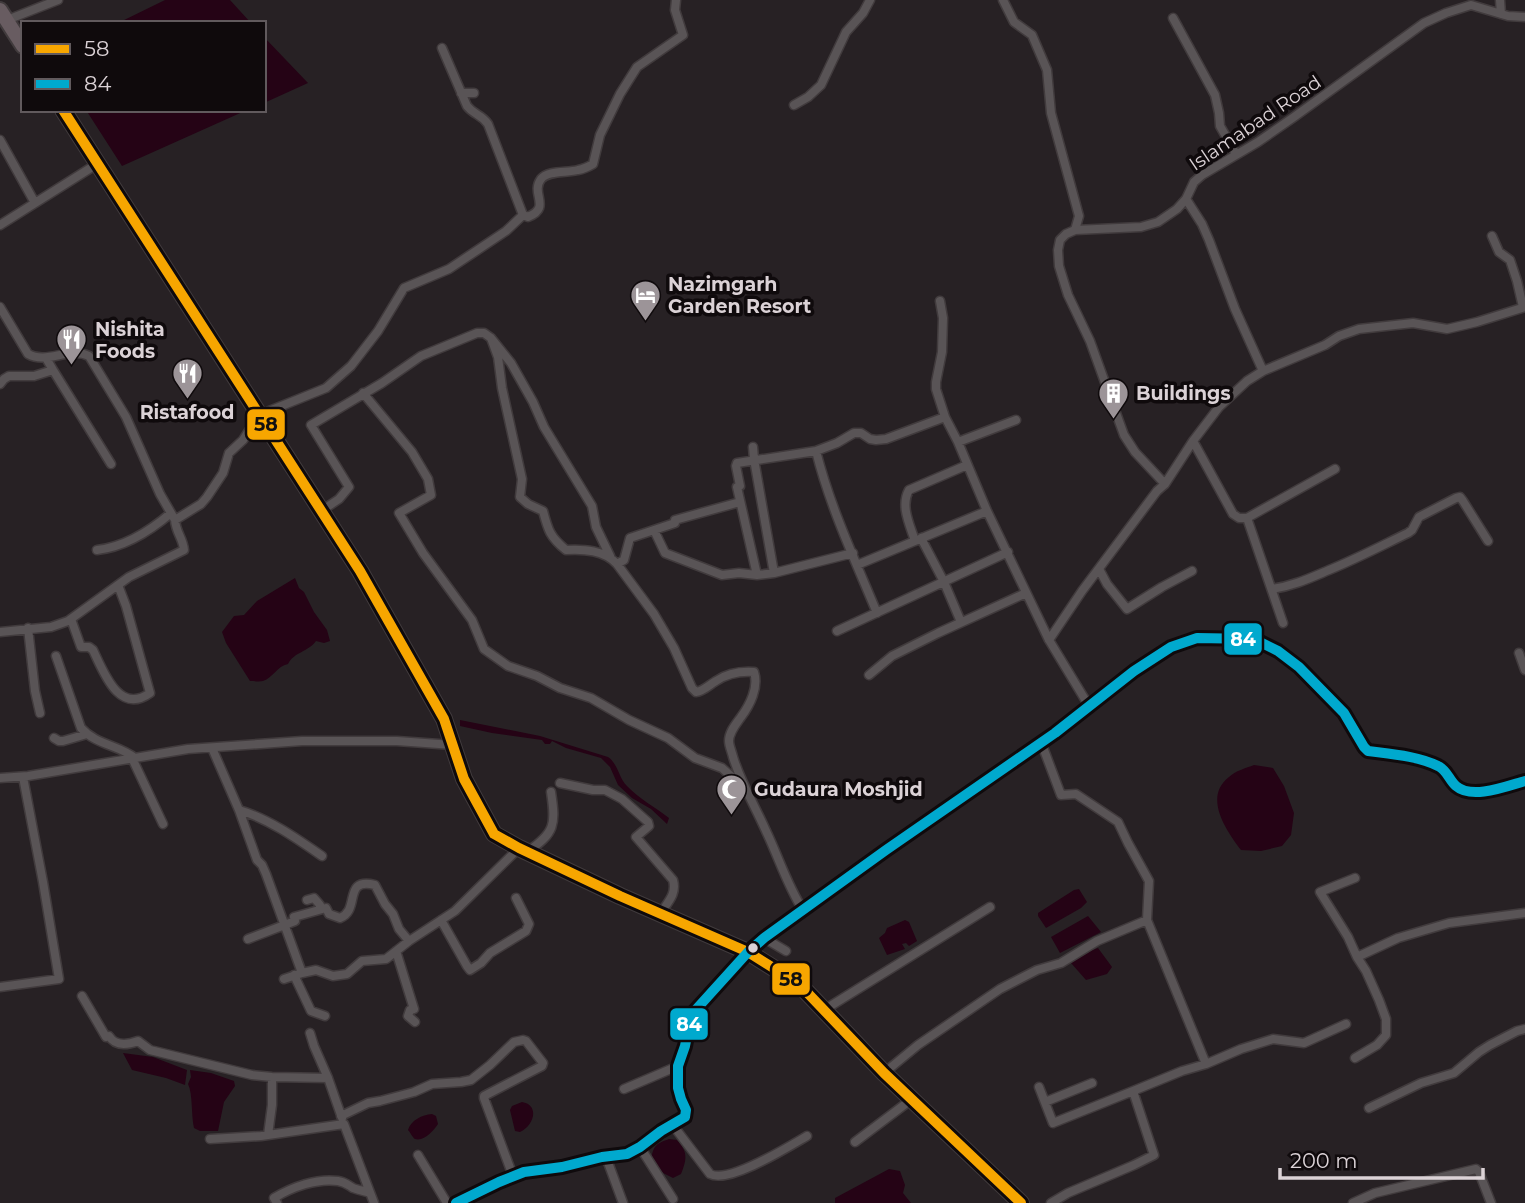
<svg xmlns="http://www.w3.org/2000/svg" width="1525" height="1203" viewBox="0 0 1525 1203" font-family="Montserrat,sans-serif">
<style>
.water{fill:#250315}
.lines{fill:none;stroke-linecap:round;stroke-linejoin:round}
.street-casing{stroke:#413b3d;stroke-width:11}
.highway-casing{stroke:#413b3d;stroke-width:18}
.street{stroke:#595456;stroke-width:8}
.highway{stroke:#685c61;stroke-width:14}
.bus-1-casing{stroke:#0f0a0c;stroke-width:16}
.bus-2-casing{stroke:#0f0a0c;stroke-width:16}
.bus-1{stroke:#f7a600;stroke-width:10}
.bus-2{stroke:#00a9ce;stroke-width:10}
.bus-dot{fill:#dbd2d6;stroke:#0f0a0c;stroke-width:2.5}
.labels{text-anchor:middle;dominant-baseline:central;stroke-width:7;stroke-linejoin:round;paint-order:stroke}
.street-label{font-size:19px;fill:#dbd2d6;stroke:#0f0a0c}
.poi-label{font-size:19px;font-weight:bold;fill:#dbd2d6;stroke:#0f0a0c;text-anchor:start}
.line-badge{stroke:#0f0a0c;stroke-width:2.5}
.badge-label{font-size:19px;text-anchor:middle;font-weight:bold;fill:#fff}
.pale-badge-label{font-size:19px;text-anchor:middle;font-weight:bold;fill:#111}
</style>
<rect width="100%" height="100%" fill="#272124"/>
<path class="water" d="M165 0H230L251 23H118Z
M264 37 308 83 264 103Z
M86 110H247L122 166Z
M295 578 299 588 304 592 314 612 327 630 330 641 324 643 316 641C308 652 294 652 288 664 277 666 273 678 263 681 259 682 254 681 250 681L226 643 222 632 234 616 244 615 257 601Z
M460 720 540 736 608 757C619 765 618 777 627 786 638 798 655 807 669 818L667 824 651 809 632 798 618 785 610 767 601 758 566 748 552 741 550 744H545L542 740 492 733 460 726Z
M1254 765 1273 768 1284 786 1294 813 1291 835 1282 846 1261 851 1241 850C1226 830 1203 797 1229 777 1235 771 1246 768 1254 765Z
M1079 889 1087 902 1081 908 1046 928 1038 916V913L1074 890Z
M1088 916 1101 932 1060 953 1051 937Z
M905 920 909 922 917 941 909 946 906 943 902 944 905 949 887 955 879 938 885 933 887 928Z
M1098 948 1112 967 1107 974 1086 980 1071 963 1073 957Z
M123 1053 153 1057 187 1070 185 1085 166 1078 132 1070Z
M190 1070 211 1073 234 1081 235 1086 224 1102 218 1131H200L194 1128C191 1115 193 1094 188 1084L191 1077Z
M522 1102C540 1105 534 1126 520 1132L515 1131 510 1110 512 1106Z
M432 1114 436 1116 438 1124C434 1130 424 1142 415 1139 413 1138 410 1132 408 1130 411 1120 422 1115 432 1114Z
M669 1139 677 1140C688 1152 687 1159 681 1174L673 1178 663 1173 651 1159C654 1146 655 1144 669 1139Z
M889 1169 900 1171 905 1185 903 1193 911 1203H835V1198Z"/>
<g class="lines">
<defs>
<path id="street" d="M1003 0 1014 22 1032 35 1047 70 1051 113 1079 216 1075 230
M1500 0 1501 14
M1173 18 1215 95 1219 113 1220 126 1236 154
M7 20 58 0
M442 48 467 106C474 115 481 114 488 124L523 215
M461 93H474
M794 105 808 97 821 85 846 32 863 13 870 0
M0 140 35 203
M1186 199 1202 224 1209 240 1235 309 1263 371
M0 225 97 164
M1492 236 1499 252 1510 260 1517 281 1523 307
M940 301 943 318 942 352 936 382V389L945 417 958 442 987 511 1049 640 1089 706
M0 307 28 354C47 365 69 346 89 356L126 417 160 494 175 520
M491 338 498 357 502 388 522 479 520 497 528 504 543 511C548 530 550 537 566 550 584 549 604 550 617 564L654 614 674 648 692 688 696 692C704 691 709 685 716 681 728 673 740 671 754 672 759 687 750 705 741 717 736 724 729 732 729 741 729 746 732 752 733 757 741 783 755 806 766 831 779 858 787 885 803 910
M46 358 53 370 111 464
M0 384 4 379 9 376H34L53 370
M363 393 412 452 428 479 431 495 399 513 423 553 472 620 484 649 508 666 537 676 560 688 591 698 629 720 668 738 695 758 722 768 742 786
M1193 441 1233 514 1239 518H1247L1335 469
M958 442 1016 420
M753 447 754 459 774 573
M816 451C830 507 855 560 877 613
M1165 484 1135 452 1124 435 1090 341 1068 295 1059 266 1058 250 1060 240 1066 234 1075 230 1141 227 1158 222 1177 209 1186 199 1194 182 1202 175 1258 142 1294 117 1424 23 1446 13 1471 5 1508 16 1525 17
M321 511 339 499 349 487 311 425 382 383 421 356 477 333H484L491 338 511 363 533 402 544 427 592 506 596 527 610 556
M1247 518 1283 623
M654 530 665 553 722 575 739 573 757 575 774 573 853 553
M921 538 944 582 961 622
M915 541C910 525 900 506 909 490L967 465
M97 550C124 547 150 531 171 513
M617 564 624 560 630 538 675 523V520L740 502
M857 565 987 511
M1099 569 1107 584 1127 609 1162 587 1192 571
M757 575 737 487 740 486 736 466 737 463 816 451 837 443 854 433H861L870 439 876 440 886 439 945 417
M1272 589C1293 586 1310 578 1329 570 1356 559 1381 546 1408 533L1412 530 1419 517 1456 498 1460 497 1463 501 1488 541
M71 619 81 647H89L93 650C104 673 119 715 150 693L126 606 118 585
M28 628 35 691 40 713
M837 631 1008 552
M0 632 51 627 68 621 129 577 184 550C183 538 176 533 175 520L201 504 207 497 223 473 229 453 243 440 259 415 326 388 351 366 378 331 404 288 449 269 506 231 523 215 528 217C552 207 530 194 541 179 548 170 567 173 578 170 584 169 588 167 593 164L600 135 620 94 637 67 683 35 675 10 676 0
M1049 640 1082 591 1157 491 1165 484 1193 441 1219 407 1247 381 1263 371 1325 345 1339 336 1359 329 1413 323 1447 329 1477 322 1525 307
M1519 653 1525 670
M56 656 81 728C96 745 119 745 135 758
M869 675 892 656 938 633 1026 593
M54 738 59 741H63L87 734
M1041 742 1061 795 1076 794 1118 822 1128 843 1149 881 1147 920
M212 748 239 810C269 819 296 838 322 856
M132 758 163 824
M0 778 28 776 188 749 302 741H397L453 745
M560 783 593 790H605L622 799 648 822 649 826 636 837 673 880C677 894 668 902 660 914
M239 810 257 860 262 865 266 874 302 973
M527 852C555 833 556 825 551 792
M1355 878 1320 892 1348 937 1357 957 1398 938 1449 923 1525 913
M307 900 314 898 320 905V909
M441 920 467 966 470 970 481 963 490 953 526 931 529 924 516 898
M764 938 786 951
M248 939 295 921 294 917 326 908 329 914 340 918C361 910 342 877 375 885L385 904 393 914 399 929 409 941
M396 951 414 1009 410 1010 408 1016 415 1022
M294 975 311 1011 325 1016
M284 979 302 973 316 970 333 976 347 974 362 961 386 959 409 941 455 911 519 848
M0 987 59 979 43 882 23 777
M82 996 106 1037 109 1036C115 1046 127 1045 138 1041L150 1050 252 1075 272 1077 328 1078
M824 1010 990 907
M310 1033 314 1046 328 1078 342 1118
M1355 1058 1377 1045 1386 1035V1019L1379 1000 1366 971 1357 957
M884 1073 918 1045 1000 989 1037 970 1061 963 1097 941 1147 920 1206 1064
M1039 1087 1053 1123 1133 1091
M624 1089 678 1066
M1045 1102 1092 1083
M1369 1108 1421 1083 1454 1073 1479 1052 1490 1045 1517 1031 1525 1029
M341 1116 368 1103 380 1101 414 1092 432 1084 461 1082 471 1080 490 1065 514 1042 523 1040 526 1041 543 1063 542 1066 484 1096V1098L513 1176
M672 1124 710 1174C729 1184 788 1147 807 1136
M268 1135 272 1105V1077
M210 1139 261 1136 344 1124 374 1203
M855 1142 912 1099
M640 1147 673 1199
M418 1155 447 1203
M606 1157 623 1203
M277 1203 274 1198C292 1187 317 1178 338 1181 345 1182 348 1185 353 1188 358 1190 365 1191 370 1193
M456 1203 499 1182 524 1172 562 1167 602 1157 627 1154 640 1147 661 1131 685 1117 686 1110 681 1099 678 1088V1066L685 1046 691 1015 748 952 764 938 886 850 1055 733 1134 671 1171 647 1197 638 1254 639 1278 651 1299 667 1344 713 1364 747 1368 751C1391 754 1418 756 1438 766 1447 770 1449 780 1456 786 1472 800 1507 786 1525 781
M1051 1203 1068 1193 1134 1165 1154 1155 1133 1091 1182 1071 1206 1064 1241 1049 1273 1039 1304 1043 1346 1024
M1353 1203 1375 1193 1476 1169 1479 1172 1491 1203"/>
<path id="highway" d="M0 10 23 46
M63 110 360 571 444 719 464 779 494 834 519 848 620 896 748 952 799 984 884 1073 1021 1203"/>
</defs>
<use href="#street" class="street-casing"/>
<use href="#highway" class="highway-casing"/>
<use href="#street" class="street"/>
<use href="#highway" class="highway"/>
<defs>
<path id="bus-1" d="M63 110 360 571 444 719 464 779 494 834 519 848 620 896 748 952 799 984 884 1073 1021 1203"/>
<path id="bus-2" d="M456 1203 499 1182 524 1172 562 1167 602 1157 627 1154 640 1147 661 1131 685 1117 686 1110 681 1099 678 1088V1066L685 1046 691 1015 748 952 764 938 886 850 1055 733 1134 671 1171 647 1197 638 1254 639 1278 651 1299 667 1344 713 1364 747 1368 751C1391 754 1418 756 1438 766 1447 770 1449 780 1456 786 1472 800 1507 786 1525 781"/>
</defs>
<use href="#bus-1" class="bus-1-casing"/>
<use href="#bus-2" class="bus-2-casing"/>
<use href="#bus-1" class="bus-1"/>
<use href="#bus-2" class="bus-2"/>
</g>
<defs>
<symbol id="hotel-pin" viewBox="-11 -11 22 30"><path d="M0 17L-7.5 6A9.5 9.5 0 1 1 7.5 6Z" fill="#9c9498" stroke="#0f0a0c"/><path d="M-6-4.5h1.5V1H6V5H4.5V3h-9V5H-6ZM-4 0a1.8 1.8 0 1 1 3.6 0ZM.5 0V-2.5h3Q6-2.5 6 0Z" fill="#fff"/></symbol>
<symbol id="restaurant-pin" viewBox="-11 -11 22 30"><path d="M0 17L-7.5 6A9.5 9.5 0 1 1 7.5 6Z" fill="#9c9498" stroke="#0f0a0c"/><path d="M-5-6h1v4h1v-4h1v4h1v-4h1v5L-1.5 .5V6h-2V.5L-5-1ZM5-6V6H3V1.5H1.5Q1.5-4 5-6Z" fill="#fff"/></symbol>
<symbol id="building-pin" viewBox="-11 -11 22 30"><path d="M0 17L-7.5 6A9.5 9.5 0 1 1 7.5 6Z" fill="#9c9498" stroke="#0f0a0c"/><path d="M-4-6H4V6H1V3H-1V6H-4ZM-2.5-4.3h1.7v1.8h-1.7ZM.8-4.3h1.7v1.8H.8ZM-2.5-1h1.7V.8h-1.7ZM.8-1h1.7V.8H.8Z" fill="#fff"/></symbol>
<symbol id="mosque-pin" viewBox="-11 -11 22 30"><path d="M0 17L-7.5 6A9.5 9.5 0 1 1 7.5 6Z" fill="#9c9498" stroke="#0f0a0c"/><path d="M3.5-4.9A6 6 0 1 0 3.5 4.9A5 5 0 1 1 3.5-4.9Z" fill="#fff"/></symbol>
</defs>
<g fill-rule="evenodd">
<use href="#hotel-pin" x="628" y="278" width="35" height="47"/>
<use href="#restaurant-pin" x="54" y="322" width="35" height="47"/>
<use href="#restaurant-pin" x="170" y="356" width="35" height="47"/>
<use href="#building-pin" x="1096" y="376" width="35" height="47"/>
<use href="#mosque-pin" x="714" y="772" width="35" height="47"/>
</g>
<circle class="bus-dot" cx="753" cy="948" r="6"/>
<g class="labels">
<g class="street-label">
<text transform="translate(1255 123) rotate(-34)">Islamabad Road</text>
</g>
<g class="poi-label">
<text x="668" y="284">Nazimgarh<tspan x="668" dy="22">Garden Resort</tspan></text>
<text x="95" y="329">Nishita<tspan x="95" dy="22">Foods</tspan></text>
<text x="1136" y="393">Buildings</text>
<text x="187" y="412" text-anchor="middle">Ristafood</text>
<text x="754" y="789">Gudaura Moshjid</text>
</g>
</g>
<g class="line-badge">
<rect x="246" y="408" width="40" height="33" rx="7" fill="#f7a600"/>
<rect x="1223" y="622" width="40" height="34" rx="7" fill="#00a9ce"/>
<rect x="771" y="962" width="40" height="34" rx="7" fill="#f7a600"/>
<rect x="669" y="1007" width="40" height="34" rx="7" fill="#00a9ce"/>
</g>
<g class="badge-label">
<text x="1243" y="646">84</text>
<text x="689" y="1031">84</text>
</g>
<g class="pale-badge-label">
<text x="266" y="431">58</text>
<text x="791" y="986">58</text>
</g>
<rect x="21" y="21" width="245" height="91" fill="#0f0a0c" stroke="#615a5d" stroke-width="2"/>
<rect x="35" y="44" width="35" height="10" fill="#f7a600" stroke="#615a5d" stroke-width="2"/>
<text x="84" y="56" font-size="21" fill="#dbd2d6">58</text>
<rect x="35" y="79" width="35" height="10" fill="#00a9ce" stroke="#615a5d" stroke-width="2"/>
<text x="84" y="91" font-size="21" fill="#dbd2d6">84</text>
<path d="M1280 1168v10h203v-10" fill="none" stroke="#dbd2d6" stroke-width="3.5"/>
<text x="1290" y="1168" font-size="21" fill="#dbd2d6" stroke="#0f0a0c" stroke-width="5" paint-order="stroke">200 m</text>
</svg>
